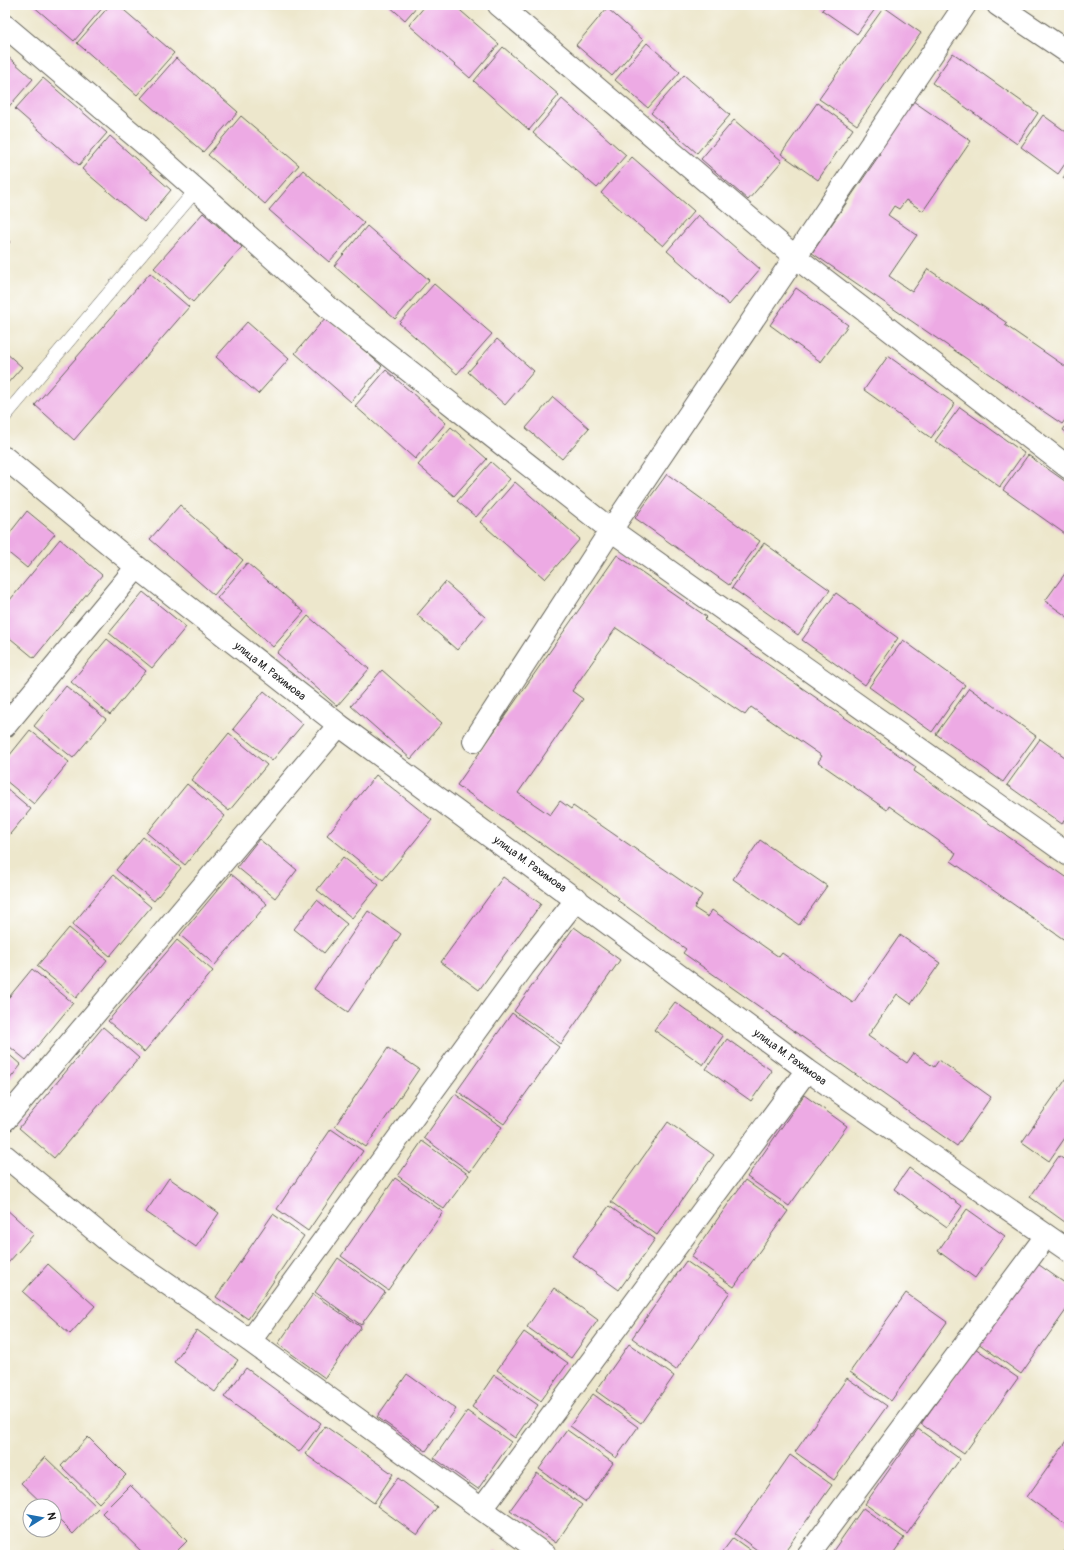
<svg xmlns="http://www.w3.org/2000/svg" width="1074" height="1560" viewBox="0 0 1074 1560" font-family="Pangolin,sans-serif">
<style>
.building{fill:#edaae4}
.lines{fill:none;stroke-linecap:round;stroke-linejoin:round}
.lane-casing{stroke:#65635a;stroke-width:14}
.street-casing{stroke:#65635a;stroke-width:24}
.secondary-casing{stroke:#65635a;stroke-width:24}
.lane{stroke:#fff;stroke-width:13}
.street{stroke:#fff;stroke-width:22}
.secondary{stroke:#fff;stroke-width:22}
.labels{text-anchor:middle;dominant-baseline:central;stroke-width:3;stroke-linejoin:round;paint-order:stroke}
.street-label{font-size:11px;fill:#1c1c1c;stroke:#fff}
</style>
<rect width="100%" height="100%" fill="#fff"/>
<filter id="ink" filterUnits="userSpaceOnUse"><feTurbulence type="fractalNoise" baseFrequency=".025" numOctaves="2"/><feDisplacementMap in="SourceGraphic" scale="8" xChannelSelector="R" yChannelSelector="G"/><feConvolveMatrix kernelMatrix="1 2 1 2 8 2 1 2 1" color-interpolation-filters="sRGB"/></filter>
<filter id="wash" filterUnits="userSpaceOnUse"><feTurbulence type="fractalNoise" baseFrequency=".012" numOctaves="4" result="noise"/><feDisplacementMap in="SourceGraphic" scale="16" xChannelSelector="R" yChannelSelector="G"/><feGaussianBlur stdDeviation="0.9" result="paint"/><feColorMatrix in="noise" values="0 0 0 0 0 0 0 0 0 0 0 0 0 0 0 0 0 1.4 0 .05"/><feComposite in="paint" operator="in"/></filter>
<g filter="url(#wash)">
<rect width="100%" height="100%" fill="#ede7cc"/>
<g id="blocks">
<path class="building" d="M32 5H105L74 41Z
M110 5H118L174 53 137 95 77 43Z
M388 5H418L405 20Z
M426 5H454L499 44 470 78 409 25Z
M826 5H878L857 34 822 10Z
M884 7 921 33 857 125 819 99Z
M607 8 643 40 612 76 576 45Z
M647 43 680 72 648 108 615 80Z
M503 47 559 95 529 130 474 81Z
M953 53 1038 113 1017 144 932 83Z
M5 54 33 79 5 111Z
M176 58 238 112 203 152 141 98Z
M684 75 730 115 697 153 651 113Z
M43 78 107 133 79 165 15 109Z
M562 99 626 155 597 188 533 133Z
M913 101 971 141 923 211 906 200 899 209 894 206 888 215 917 235 889 276 912 292 928 269 1007 323 1005 325 1069 369V415L1062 424 812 253 880 154 878 153Z
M817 103 853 129 818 180 781 154Z
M1043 115 1069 134V158L1058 174 1021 147Z
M241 116 299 165 265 204 208 155Z
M734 120 782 161 748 200 701 159Z
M110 136 171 190 144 222 82 169Z
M632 157 694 211 663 246 601 193Z
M1069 169V183L1063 178Z
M303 170 364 223 329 262 269 210Z
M203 213 242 247 193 302 154 268Z
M698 215 760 269 729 305 667 251Z
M367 226 429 280 395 319 334 266Z
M5 238 10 242 5 247Z
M150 273 189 307 74 440 35 405Z
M434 284 492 334 457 374 399 323Z
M796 288 848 325 821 362 770 325Z
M326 317 382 366 351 402 295 353Z
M247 322 289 359 258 394 216 357Z
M497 339 534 371 505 405 468 372Z
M5 352 22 367 5 386Z
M888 356 955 404 931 438 864 390Z
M386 370 446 423 415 459 355 406Z
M553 397 589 428 562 459 526 428Z
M960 407 1024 453 1000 487 935 441Z
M1069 421V434L1063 430Z
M451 427 487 459 454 496 418 465Z
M1028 455 1069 484 1068 536 1003 490Z
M491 462 510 479 476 517 457 501Z
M667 474 760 541 729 585 635 518Z
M515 482 580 539 545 579 480 522Z
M180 505 243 560 214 595 150 539Z
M27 511 55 534 27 568 5 550V539Z
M60 539 102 575 34 658 5 634V606Z
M764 543 830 590 798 635 732 588Z
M617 555 707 617 704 620 916 767 914 771 1069 879V943L951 861 956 853 889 806 887 810 818 762 822 756 751 707 745 715 616 628 572 691 583 699 518 793 550 815 560 801 571 809 573 806 702 895 694 908 708 917 712 910 779 957 782 953 853 1003 900 935 940 963 911 1004 897 994 868 1036 907 1063 914 1053 934 1067 939 1060 991 1097 957 1146 683 953 686 949 617 900 619 898 457 785Z
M247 563 304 612 273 647 217 598Z
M1069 568V618L1045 601Z
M445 582 485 617 457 650 417 615Z
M143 592 186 627 152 668 109 633Z
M836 593 898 638 865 685 802 640Z
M308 616 369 669 337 706 277 653Z
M107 639 146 671 110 715 71 682Z
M903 640 965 685 932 732 869 687Z
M382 670 442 723 411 759 351 706Z
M66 686 106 719 73 758 34 726Z
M969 688 1036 736 1003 782 936 734Z
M264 691 303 724 272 761 233 729Z
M30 730 69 762 34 804 5 780V761Z
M229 733 267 765 229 811 191 780Z
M1040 739 1069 760V813L1062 824 1007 785Z
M376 775 432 820 383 880 327 835Z
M187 784 225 816 185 865 147 833Z
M5 787 31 809 5 840Z
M143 837 181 868 154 901 116 870Z
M259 839 297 870 275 898 237 867Z
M760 840 827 886 799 925 733 879Z
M343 857 379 885 352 918 317 890Z
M231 874 267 904 215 965 180 935Z
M113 875 151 907 110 956 72 925Z
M503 877 541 904 479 990 441 962Z
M317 900 347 924 324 953 294 929Z
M368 911 401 934 348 1012 314 989Z
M574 927 620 960 561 1044 514 1011Z
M69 928 107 960 76 998 37 966Z
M177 940 213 971 144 1052 108 1021Z
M32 969 73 1003 26 1060 5 1043V1002Z
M675 1002 723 1036 703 1065 654 1030Z
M512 1013 559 1047 504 1124 457 1091Z
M103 1027 139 1058 54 1158 19 1128Z
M727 1039 772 1071 751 1101 706 1069Z
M388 1048 419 1069 366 1147 335 1126Z
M5 1051 21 1065 5 1085Z
M1069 1075V1132L1049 1161 1022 1142Z
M455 1094 502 1127 470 1172 424 1138Z
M804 1095 847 1126 789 1206 747 1177Z
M668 1122 714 1155 657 1235 611 1202Z
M331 1129 363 1151 308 1231 277 1209Z
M422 1141 469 1175 444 1209 398 1176Z
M1059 1156 1069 1163V1225L1030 1197Z
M909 1168 962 1206 947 1227 894 1189Z
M169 1178 219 1213 196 1247 146 1212Z
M395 1178 443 1212 388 1290 341 1256Z
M745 1180 788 1211 734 1287 691 1257Z
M609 1206 655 1239 619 1290 572 1256Z
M5 1208 34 1234 8 1263 5 1260Z
M967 1209 1005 1236 975 1278 938 1251Z
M273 1214 304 1236 248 1319 216 1297Z
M338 1258 385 1292 361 1325 315 1292Z
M686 1261 730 1292 676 1370 632 1338Z
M1035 1262 1069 1286V1306L1021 1374 978 1343Z
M48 1264 95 1306 70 1334 23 1292Z
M554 1288 598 1320 571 1358 527 1327Z
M906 1293 947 1322 891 1401 850 1372Z
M313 1294 361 1327 325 1378 278 1344Z
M197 1330 238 1360 215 1392 174 1362Z
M524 1332 568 1363 541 1401 497 1370Z
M629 1344 674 1376 641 1423 596 1391Z
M975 1348 1018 1378 964 1454 921 1424Z
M246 1368 321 1423 299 1452 224 1397Z
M407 1374 456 1409 426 1451 377 1417Z
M494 1375 538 1405 515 1438 472 1407Z
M847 1378 887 1406 834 1480 795 1452Z
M593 1394 638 1427 616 1458 570 1426Z
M467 1411 511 1442 478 1489 434 1458Z
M325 1426 393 1474 374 1503 305 1454Z
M918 1429 960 1459 907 1534 865 1504Z
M567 1430 613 1463 586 1502 539 1469Z
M88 1437 126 1475 99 1503 61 1466Z
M1069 1438V1527L1027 1497Z
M790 1455 832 1485 782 1555H764L735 1534Z
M45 1457 98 1508 73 1534 54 1515V1506H45L21 1483Z
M537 1473 582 1505 556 1543 510 1510Z
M398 1478 437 1507 417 1535 377 1506Z
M130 1485 187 1541 173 1555H145L102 1513Z
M863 1508 904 1538 892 1555H838L833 1551Z
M733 1538 757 1555H720Z
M1069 1545V1555H1062Z
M495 1550 502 1555H492Z"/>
</g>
</g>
<g filter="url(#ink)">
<use href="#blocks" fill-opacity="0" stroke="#65635a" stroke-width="1"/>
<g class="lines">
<defs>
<path id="lane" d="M5 416 196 190"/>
<path id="street" d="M499 5 794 256 1069 468
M5 26 147 146 328 307 611 530 1069 855
M5 458 137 567 339 725 807 1070 1069 1251
M5 726 137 567
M474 741 611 530 965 5
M5 1120 339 725
M5 1156 119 1250 250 1341 545 1555
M250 1341 524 966 577 899
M482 1509 807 1070
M808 1555 1046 1236"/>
<path id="secondary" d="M998 5 1069 53"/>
</defs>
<use href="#lane" class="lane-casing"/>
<use href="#street" class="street-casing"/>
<use href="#secondary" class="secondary-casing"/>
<use href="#lane" class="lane"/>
<use href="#street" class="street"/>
<use href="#secondary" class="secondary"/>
</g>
</g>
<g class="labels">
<g class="street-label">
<text transform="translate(270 671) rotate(38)">улица М. Рахимова</text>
<text transform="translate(530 864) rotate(36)">улица М. Рахимова</text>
<text transform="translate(790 1057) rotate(36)">улица М. Рахимова</text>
</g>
</g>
<rect width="1074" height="1560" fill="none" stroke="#fff" stroke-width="20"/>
<g transform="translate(42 1518) rotate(79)"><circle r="19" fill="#ffffff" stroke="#a4a4a4"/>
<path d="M0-3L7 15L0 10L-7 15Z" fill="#1f6fb2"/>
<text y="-6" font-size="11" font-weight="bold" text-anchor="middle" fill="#1c1c1c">N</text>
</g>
</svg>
